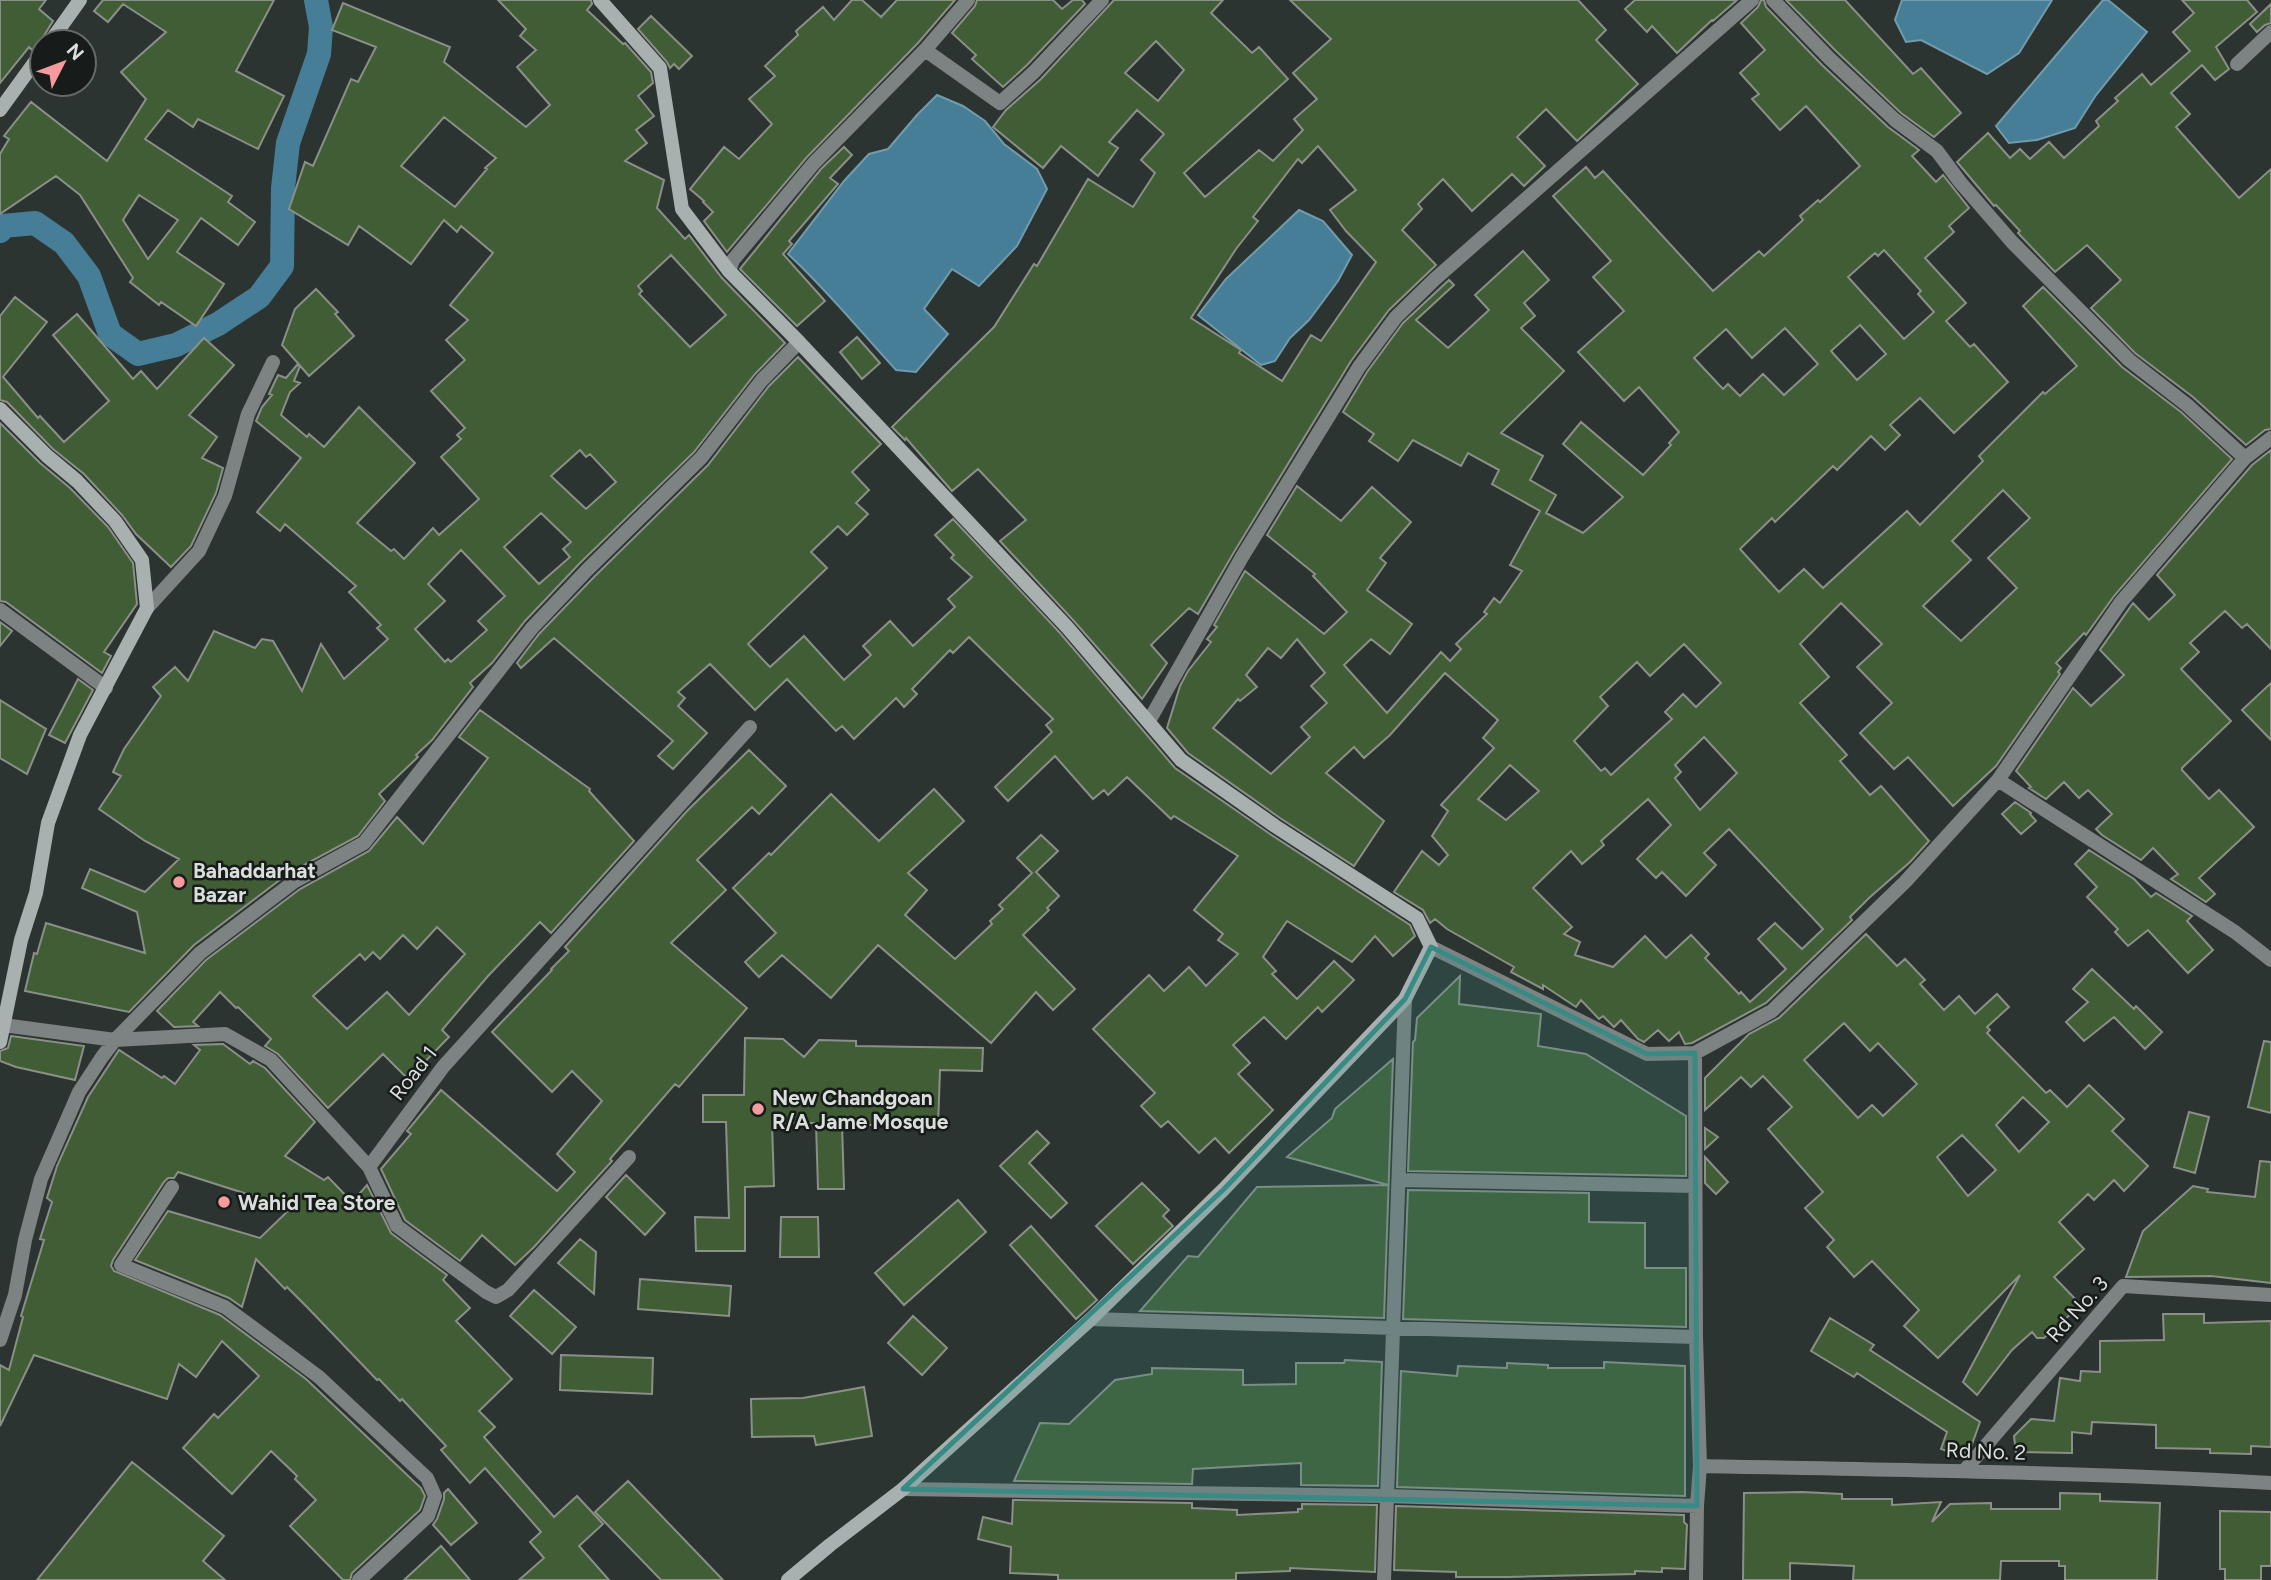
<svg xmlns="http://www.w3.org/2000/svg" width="2271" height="1580" viewBox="0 0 2271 1580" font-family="Figtree,sans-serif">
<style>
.water{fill:#457e96;stroke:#729bab;stroke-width:2}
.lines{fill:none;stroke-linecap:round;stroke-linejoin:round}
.canal{stroke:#457e96;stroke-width:24}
.building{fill:#405d36;stroke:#8a9088;stroke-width:2;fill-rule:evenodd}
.street{stroke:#7d8282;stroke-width:14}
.secondary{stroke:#a8b0b0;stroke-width:14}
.marked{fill:#388b84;fill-opacity:0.2;stroke:#388b84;stroke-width:5;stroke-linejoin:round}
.poi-dot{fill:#f59b9e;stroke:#171b19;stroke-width:2.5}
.labels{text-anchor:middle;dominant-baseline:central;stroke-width:5;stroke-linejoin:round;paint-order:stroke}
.poi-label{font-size:21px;font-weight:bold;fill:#dadfdc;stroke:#171b19;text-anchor:start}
.street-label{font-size:21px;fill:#dadfdc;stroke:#171b19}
</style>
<rect width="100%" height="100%" fill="#2c3431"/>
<path class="water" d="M1902 0H2052L2019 53 1987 74 1921 40 1906 42 1895 20Z
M2103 0H2108L2147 32 2096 95 2075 128 2037 140 2009 143 1996 126Z
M937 95 963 106 985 121 1004 144 1037 169 1047 189 1017 246 979 286 952 269 924 309 948 334 916 372 896 370C860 331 827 290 788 254L844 181 869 154 888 149 917 115Z
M1299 210 1323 221 1352 255 1338 281 1309 320 1290 338 1275 361 1261 365 1198 315 1226 279Z"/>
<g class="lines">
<path class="canal" d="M0 231 3 226 35 223 64 243 89 276 110 334 138 354 176 345 218 324 259 297 282 266 283 188 288 143 319 54 321 27 316 0"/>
</g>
<path class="building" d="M0 0H46L39 9 53 21 40 42 32 50 29 47 0 83Z
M103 0H274L236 71 284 96 258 149 198 119 193 127 168 110 145 139 232 196 228 202 255 222 238 245 201 218 177 252 224 284 196 326 161 302 159 305 130 282 133 278 80 195 56 176 0 214V154L9 139 4 136 31 102 107 161 146 99 121 72 166 32 123 4 108 22 94 11ZM139 195 178 220 148 259 123 220Z
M498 0H591L592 4 587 10 623 44 625 43 651 72 653 83 638 96 654 116 636 130 647 143 625 161 664 180 657 208 685 239 689 235 722 278 785 343 755 374 694 452 580 563 525 621 492 663 470 683 473 687 432 740 416 755 418 757 379 794 385 801 358 836 289 873 194 945 129 1012 25 991 34 953 37 954 46 923 145 953 137 912 82 888 90 869 145 892 179 859 145 841 99 809 121 776 113 772 124 749 161 696 153 687 175 667 188 681 214 631 255 648 262 639 273 641 302 691 321 644 344 679 388 639 377 628 381 625 349 592 356 586 285 524 280 531 257 512 301 458 256 421 262 407 272 395 269 394 278 375 286 378 297 365 300 366 294 381 300 383 290 392 281 415 307 437 309 434 324 447 359 407 415 463 357 523 391 551 394 549 404 559 433 528 439 535 479 499 441 457 461 439 457 435 465 428 431 391 465 360 446 340 468 320 450 305 493 253 461 226 457 232 444 220 411 264 359 226 348 245 289 209 305 162 313 166 351 79 358 82 376 47 332 30 343 3 450 47 444 62 526 127 550 105 517 67 536 50 520 36 526 29ZM444 117 496 158 485 168 487 169 455 207 401 166ZM671 255 726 315 690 347 639 294 642 291 638 286ZM580 450 586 457 590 454 616 482 586 509 551 476ZM541 513 571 542 563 549 570 557 539 584 504 547ZM461 550 505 596 478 621 487 630 451 662 448 659 445 662 415 629 445 601 428 584Z
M852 0H862L881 17 897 0H955L918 43 807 157 727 252 704 221 713 212 703 202 704 201 690 189 724 147 739 159 772 124 749 99 775 76 765 66 798 35 796 31 823 7 834 20Z
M977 0H1053L1062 9 1073 0H1082L1085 4 1027 65 1003 87 972 59 976 55 952 33 975 6Z
M1114 0H1223L1211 13 1252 53 1259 47 1288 79 1184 173 1205 197 1259 150 1273 161 1303 130 1294 119 1317 99 1293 73 1331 39 1290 0H1578L1606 30 1596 40 1638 84 1577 141 1546 109 1517 137 1545 166 1524 186 1512 174 1472 211 1443 179 1418 204 1422 209 1402 230 1436 265 1389 310 1351 361 1234 552 1198 614 1189 608 1151 645 1167 663 1142 699 1074 621 1000 541 1026 520 978 469 952 491 906 438 905 440 892 427 994 327 1034 264 1037 266 1088 179 1133 207 1155 173 1141 160 1164 134 1137 110 1109 142 1118 148 1098 176 1061 146 1043 168 993 127 1006 110 1041 79ZM1156 41 1184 70 1158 101 1125 73ZM1318 146 1356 190 1330 210 1346 231 1376 262 1321 341 1311 335 1282 381 1239 353 1241 350 1191 318 1236 249 1258 221 1253 217 1298 159 1302 163Z
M1635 0H1737L1713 21 1712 20 1677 53 1652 26 1647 32 1625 9Z
M1761 0H1764L1766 7 1822 65 1888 127 1919 150 1912 156 1936 182 1943 175 1969 208 1949 226 1954 232 1925 258 1966 303 1946 321 1970 347 1974 344 2008 382 1954 433 1920 398 1890 425 1900 435 1885 450 1871 436 1837 470 1833 466 1775 522 1772 518 1740 549 1779 592 1804 569 1823 588 1907 511 1920 525 1983 461 1979 456 2043 392 2045 394 2077 366 2023 306 2043 287 2122 367 2181 412 2232 459 2114 596 2086 635 2084 633 2056 663 2061 668 2058 672 2060 674 1996 766 1953 806 1908 757 1894 769 1860 733 1892 703 1857 667 1882 644 1841 603 1800 644 1829 677 1800 703 1847 755 1840 761 1870 795 1881 786 1929 841 1910 862 1869 898 1850 917 1852 920 1766 1003 1692 1043 1685 1044 1679 1032 1669 1041 1658 1030 1644 1042 1638 1039 1621 1020 1614 1027 1603 1016 1599 1019 1581 1000 1576 1007 1543 985V989L1511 972 1514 967 1447 929 1435 919 1430 923 1423 910 1394 892 1422 851 1439 865 1448 855 1432 836 1448 811 1441 805 1494 748 1483 738 1498 720 1445 673 1390 735 1364 758 1354 747 1326 773 1384 821 1354 866 1280 818 1188 753 1167 728 1180 686 1188 671 1211 642 1207 639 1217 627 1214 625 1245 571 1324 634 1347 612 1313 576 1315 574 1267 535 1297 486 1341 521 1372 487 1411 522 1380 558 1386 563 1367 590 1412 624 1390 654 1371 639 1344 665 1387 713 1441 652 1450 661 1461 649 1456 644 1487 614 1484 612 1494 598 1500 603 1522 571 1510 565 1540 511 1492 484 1499 470 1468 453 1461 466 1413 440 1398 461 1369 441 1374 434 1343 412 1367 372 1403 323 1449 280 1454 285 1416 320 1448 348 1489 310 1475 295 1523 251 1549 280 1524 303 1535 316 1521 328 1564 371 1501 433 1543 456 1530 480 1556 495 1546 513 1583 533 1623 497 1563 444 1581 422 1643 475 1671 445 1669 443 1679 432 1639 387 1624 401 1578 352 1624 311 1593 277 1611 261 1553 196 1586 167 1595 178 1603 171 1713 291 1759 251 1764 256 1803 220 1800 216 1818 200 1820 202 1860 166 1806 106 1780 130 1752 99 1759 94 1740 73 1765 50 1741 23 1758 7ZM1884 250 1921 291 1918 294 1934 312 1904 339 1848 277 1875 253 1878 256ZM1860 325 1886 354 1857 380 1831 351ZM1785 328 1818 364 1784 395 1763 374 1740 396 1728 384 1723 389 1694 358 1726 329 1752 358ZM2003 490 2030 518 1988 558 2017 588 1961 641 1923 606 1971 560 1952 541ZM1297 639 1325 673 1311 686 1327 703 1301 727 1310 737 1271 774 1213 728 1238 699 1240 701 1257 687 1246 675 1268 648 1281 658ZM1684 644 1721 683 1696 707 1683 694 1665 712 1672 719 1611 775 1605 768 1601 771 1574 741 1608 706 1600 697 1637 662 1650 676ZM1704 737 1737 773 1700 810 1675 778 1681 772 1675 765ZM1510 765 1539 791 1506 820 1478 799ZM1648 799 1671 825 1637 859 1656 878 1662 872 1686 896 1716 865 1704 853 1729 829 1823 929 1802 949 1775 923 1758 939 1786 969 1750 1002 1741 992 1739 994 1705 958 1709 954 1691 935 1666 958 1645 936 1613 967 1575 955 1580 942 1564 934 1572 927 1533 888 1571 851 1582 864 1604 845 1601 841Z
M1786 0H1845L1913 74 1921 68 1961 113 1934 137 1901 113 1836 51Z
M2182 0H2247L2257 12 2216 47 2229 69 2215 80 2202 65 2171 93 2190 114 2176 127 2239 198 2271 169V429L2265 430 2246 445 2193 397 2135 353 2091 308 2121 280 2087 245 2055 272 2018 233 2020 231 1996 205 1994 206 1957 162 1988 133 2010 158 2020 149 2030 159 2049 142 2064 158 2099 126 2096 121 2118 101 2115 98 2142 74 2151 85 2190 51 2173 32 2194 13Z
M2271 4V23L2265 25 2257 32 2250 24Z
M651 16 692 56 679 69 674 64 670 68 667 62 638 29Z
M844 147 852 155 830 178 838 184 789 241 792 244 783 254 825 301 797 326 740 269 821 169Z
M316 289 338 312 335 314 354 336 309 376 282 345 295 309Z
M15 297 47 322 3 377 38 418 40 416 64 442 109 401 53 335 77 314 133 379 141 371 157 389 204 338 234 365 189 415 217 437 202 458 223 468 216 493 191 546 171 567 136 534 122 515 84 474 53 449 7 402 0 400V316Z
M857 337 880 363 862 379 840 352Z
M798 357 881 444 852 472 869 490 856 503 868 514 847 535 838 526 811 552 827 568 748 644 770 667 804 636 844 680 871 655 863 646 890 621 913 646 955 607 948 599 972 577 951 558 954 555 935 535 953 519 1060 633 1175 768 1270 834 1410 925 1415 936 1393 956 1375 936 1352 962 1287 921 1263 957 1276 971 1272 974 1297 999 1334 961 1354 980 1322 1012 1318 1007 1286 1039 1264 1017 1233 1045 1250 1063 1238 1074 1273 1110 1229 1153 1215 1138 1199 1153 1168 1121 1161 1127 1141 1106 1155 1093 1093 1029 1149 975 1164 991 1189 967 1206 986 1238 954 1218 940 1223 934 1194 910 1238 856 1174 816 1171 819 1127 777 1108 795 1104 790 1093 799 1055 756 1008 801 995 787 1052 732 1046 725 1053 719 969 637 953 653 950 650 912 689 917 694 904 707 896 698 854 739 842 726 836 731 787 679 755 710 710 664 678 692 685 698 678 706 707 733 673 769 658 756 673 741 554 638 521 668 517 663 539 634 594 577 708 465 769 386Z
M0 423 40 463 70 488 108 527 133 563 137 604 104 652 111 656 102 673 6 602 0 601Z
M2271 450V649L2247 624 2242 628 2225 611 2190 643 2199 652 2181 669 2231 721 2182 768V770L2209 799 2219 790 2254 827 2199 878 2215 894 2206 902 2171 879 2178 874 2153 848 2141 860 2102 835 2096 829 2112 814 2088 790 2079 798 2064 782 2046 799 2029 788 2031 787 2016 771 2073 688 2091 706 2124 675 2100 650 2133 603 2149 620 2175 595 2157 575 2252 465Z
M0 622 12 631 0 646Z
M78 679 93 690 65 743 49 735Z
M2271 683V740L2242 710Z
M0 700 46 729 27 774 0 758Z
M480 710 590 789 589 791 634 841 551 933 540 922 488 976 442 1030 449 1037 408 1079 383 1054 328 1108 278 1054 265 1046 271 1039 238 1007 236 1008 220 992 193 1022 198 1026 174 1027 157 1011 206 960 300 889 369 851 397 817 423 844 488 758 459 737ZM437 927 465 954 409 1015 387 992 347 1029 313 996 360 954 365 960 373 952 380 959 403 935 417 949Z
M749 750 786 786 759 814 752 807 697 860 726 890 671 943 747 1008 679 1087 675 1084 610 1159 612 1161 534 1247 515 1265 482 1235 460 1261 405 1220 381 1169 411 1134 407 1131 441 1090 557 1191 575 1172 557 1154 602 1101 572 1071 552 1092 492 1032 552 970 551 969 569 951 565 947 687 811Z
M934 789 964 821 908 873 927 890 905 915 955 959 992 924 990 921 1003 909 999 905 1032 873 1017 858 1041 835 1058 851 1036 872 1059 896 1047 908 1049 910 1023 935 1075 989 1053 1010 1036 992 991 1043 878 945 831 998 782 955 759 977 745 962 776 933 733 888 769 853 771 855 831 794 879 841Z
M2015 802 2031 813 2030 814 2036 821 2021 834 2002 814Z
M2089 850 2134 879 2151 897 2156 893 2192 916 2187 921 2213 950 2188 973 2148 930 2128 946 2115 932 2118 929 2087 897 2097 887 2075 864Z
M1866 934 1897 966 1905 959 1925 980 1920 984 1944 1010 1959 996 1975 1014 1997 994 2009 1007 1987 1027 1990 1030 1987 1033 2046 1093 2050 1090 2067 1107 2089 1085 2124 1119 2112 1131 2148 1166 2124 1191 2114 1180 2094 1200 2088 1194 2059 1222 2084 1249 2054 1277 2081 1305 2044 1338H2037L2032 1332 2012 1350 1977 1395 1963 1382 2020 1275 1938 1358 1904 1326 1919 1310 1872 1261 1854 1277 1827 1247 1834 1240 1805 1208 1823 1192 1768 1129 1792 1107 1763 1076 1751 1087 1741 1077 1705 1110V1078L1749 1034 1779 1018ZM1844 1023 1870 1051 1878 1043 1917 1084 1883 1116 1872 1105 1858 1118 1804 1060ZM2023 1097 2049 1122 2019 1152 1996 1125ZM1962 1135 1996 1170 1968 1196 1937 1157Z
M2092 969 2134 1009 2136 1006 2162 1032 2145 1049 2114 1017 2084 1041 2066 1022 2088 1002 2073 989Z
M1460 976 1459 1004 1541 1014 1538 1046 1586 1054 1686 1116V1176L1408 1171 1413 1042 1415 1040 1417 1018Z
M11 1036 84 1046 75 1080 16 1067 0 1061V1051L8 1048Z
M745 1038 783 1039 804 1057 819 1040 856 1041V1046L983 1048 982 1071 940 1070 938 1127 842 1124 844 1189H818L816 1123H772L774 1186 745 1187V1251H696L695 1217 729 1218 726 1122H703V1095H744Z
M2264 1041 2271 1042V1113L2248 1107Z
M223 1044 250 1064 253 1061 265 1068 315 1122 285 1156 324 1180 328 1177 352 1202 367 1185 391 1233 447 1275 443 1280 470 1308 456 1321 512 1379 479 1411 495 1427 484 1437 554 1517 577 1496 603 1524 579 1546 609 1580H519L544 1558 530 1542 541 1532 485 1468 470 1483 441 1450 446 1446 402 1399 400 1401 379 1379 377 1380 307 1307 287 1287 285 1289 256 1259 242 1307 229 1298 135 1260 168 1211 260 1238 291 1208 178 1172 174 1178H168L164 1182 113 1260 111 1266 114 1271 220 1315 306 1379 421 1488 425 1496 420 1510 352 1573 350 1580H343L290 1526 316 1500 295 1479 297 1476 271 1451 232 1494 183 1448 214 1414 218 1418 259 1376 222 1341 196 1377 179 1364 167 1399 34 1355 0 1426V1365L9 1370 23 1317 21 1316 44 1240 40 1239 52 1202 47 1198 57 1166 88 1097 119 1050 162 1078 164 1076 175 1084 200 1050 194 1045Z
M1393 1059 1384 1318 1140 1311 1188 1256 1198 1257 1257 1187 1388 1185 1287 1157 1332 1118 1335 1109Z
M2189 1112 2209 1117 2195 1173 2174 1167Z
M1705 1128 1718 1137 1705 1149Z
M1037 1131 1049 1143 1029 1163 1067 1203 1051 1218 1000 1166Z
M1705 1157 1728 1182 1716 1194 1705 1183Z
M2260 1161 2271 1162V1283L2211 1276 2126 1277 2143 1231 2193 1186 2208 1189 2207 1192 2255 1197Z
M626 1175 665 1213 645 1235 606 1197Z
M1142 1183 1169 1210 1163 1216 1173 1226 1133 1264 1096 1226Z
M1408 1190 1589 1193V1222L1645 1223V1268H1686V1327L1403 1319Z
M958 1200 986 1232 904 1305 875 1273Z
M781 1217H818L819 1257H780Z
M1031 1226 1097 1300 1076 1319 1010 1245Z
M580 1239 596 1252 594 1294 558 1263Z
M640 1279 731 1286 729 1316 638 1309Z
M534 1290 576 1327 552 1354 510 1316Z
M2163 1314H2204V1323L2271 1321V1447L2251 1446V1454L2210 1453V1449L2156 1448V1425L2092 1422 2091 1434 2072 1432V1453L2016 1452 2014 1436 2031 1419 2054 1421 2060 1378 2080 1381 2081 1371 2100 1372V1341L2164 1340Z
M913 1316 947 1348 922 1375 888 1343Z
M1830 1318 1874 1345 1870 1350 1980 1422 1971 1447 1963 1457 1941 1449 1947 1432 1857 1373 1854 1377 1811 1351Z
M561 1355 653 1358 652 1394 560 1390Z
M1345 1360 1382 1362 1378 1486 1301 1485V1463L1193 1469 1192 1484 1014 1481 1040 1423 1069 1424 1115 1380 1152 1374V1368L1243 1370V1385L1296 1384V1363H1344Z
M1604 1362 1685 1366V1496L1397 1487 1401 1371 1457 1376 1458 1366 1507 1368V1363L1548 1365V1368H1604Z
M864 1387 872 1436 816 1445 814 1436 752 1437 751 1399 803 1398Z
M132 1462 224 1536 203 1561 225 1580H37Z
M628 1481 723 1580H661L595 1512Z
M448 1489 477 1523 451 1545 433 1525 437 1519 444 1499V1493Z
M1802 1492 1842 1494V1499H1892V1505L1941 1502 1932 1522 1950 1504 1991 1503V1509H2060V1493L2100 1494V1501L2160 1503 2157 1580H2065V1566H2059V1561H2001L2000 1580H1853L1854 1566 1790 1563V1580H1743L1744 1493Z
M1013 1500 1192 1503V1508L1237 1510V1515L1298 1512V1509H1302V1504L1377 1505 1375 1572 1290 1568V1571L1236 1573V1580H1058V1575L1010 1573 1011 1547 978 1539 983 1517 1012 1524Z
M1396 1506 1684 1515V1522L1687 1525 1685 1569 1662 1568V1572L1635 1571V1574L1508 1577H1456V1572L1394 1570Z
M2220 1511 2271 1512V1566H2261V1580H2225V1569H2220Z
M441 1546 470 1580H404Z"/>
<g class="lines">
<path class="street" d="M1773 0 1829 58 1895 120 1937 151 1960 182 2012 242 2129 360 2187 405 2245 458
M925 50 1000 103 1034 72 1102 0
M2237 64 2271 32
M729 271 733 260 814 163 925 50 968 0
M147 608 199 551 225 496 248 414 273 362
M0 610 106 688
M1149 721 1242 557 1359 367 1396 317 1435 279 1752 0
M1998 780 2235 932 2271 960
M1431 947 1647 1054 1695 1053 1772 1011 1905 882 1998 780 2121 602 2245 458 2271 438
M3 1025 115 1040 225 1034 271 1060 369 1167
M1695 1053 1696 1337 1700 1466 1697 1506 1696 1580
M629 1157 508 1290 496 1297 486 1292 397 1226 369 1167 443 1067 750 727
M1399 1180 1695 1186
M172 1187 121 1265 225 1307 319 1377 427 1478 435 1496 428 1516 359 1580
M1091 1319 1696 1337
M0 1340 15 1295 25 1240 41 1179 79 1092 102 1057 115 1040 200 953 295 881 364 843 532 628 587 570 701 458 762 380 799 342
M1700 1466C1891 1470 2081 1472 2271 1483
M1964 1471 2123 1286 2271 1295
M903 1489 1387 1496 1697 1506
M1384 1580 1405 999"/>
<path class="secondary" d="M600 0 660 68 682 209 729 271 799 342 1067 627 1181 760 1275 826 1417 918 1431 947 1405 999 1224 1189 1091 1319 903 1489 830 1545 788 1580
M50 42 80 0
M0 110 42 52
M0 409 47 456 77 481 115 521 142 560 147 608 80 735 48 823 36 893 21 940 0 1042"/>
</g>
<path class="marked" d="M1431 947 1647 1054 1695 1053 1697 1506 903 1489 1224 1189 1405 999Z"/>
<g class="poi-dot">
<circle cx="179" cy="882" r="7"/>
<circle cx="758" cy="1109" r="7"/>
<circle cx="224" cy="1202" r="7"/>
</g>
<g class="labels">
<g class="poi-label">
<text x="193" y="870">Bahaddarhat<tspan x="193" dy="24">Bazar</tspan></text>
<text x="772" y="1097">New Chandgoan<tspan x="772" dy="24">R/A Jame Mosque</tspan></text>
<text x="238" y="1202">Wahid Tea Store</text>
</g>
<g class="street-label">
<text transform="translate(413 1073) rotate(-52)">Road 1</text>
<text transform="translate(2077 1309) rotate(-48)">Rd No. 3</text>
<text transform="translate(1986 1451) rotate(2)">Rd No. 2</text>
</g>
</g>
<g transform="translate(63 63) rotate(48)"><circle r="33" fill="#171b19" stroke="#656967" stroke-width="2"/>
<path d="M0-5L12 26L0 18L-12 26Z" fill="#f59b9e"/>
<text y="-10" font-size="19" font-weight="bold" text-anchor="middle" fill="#dadfdc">N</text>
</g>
</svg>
